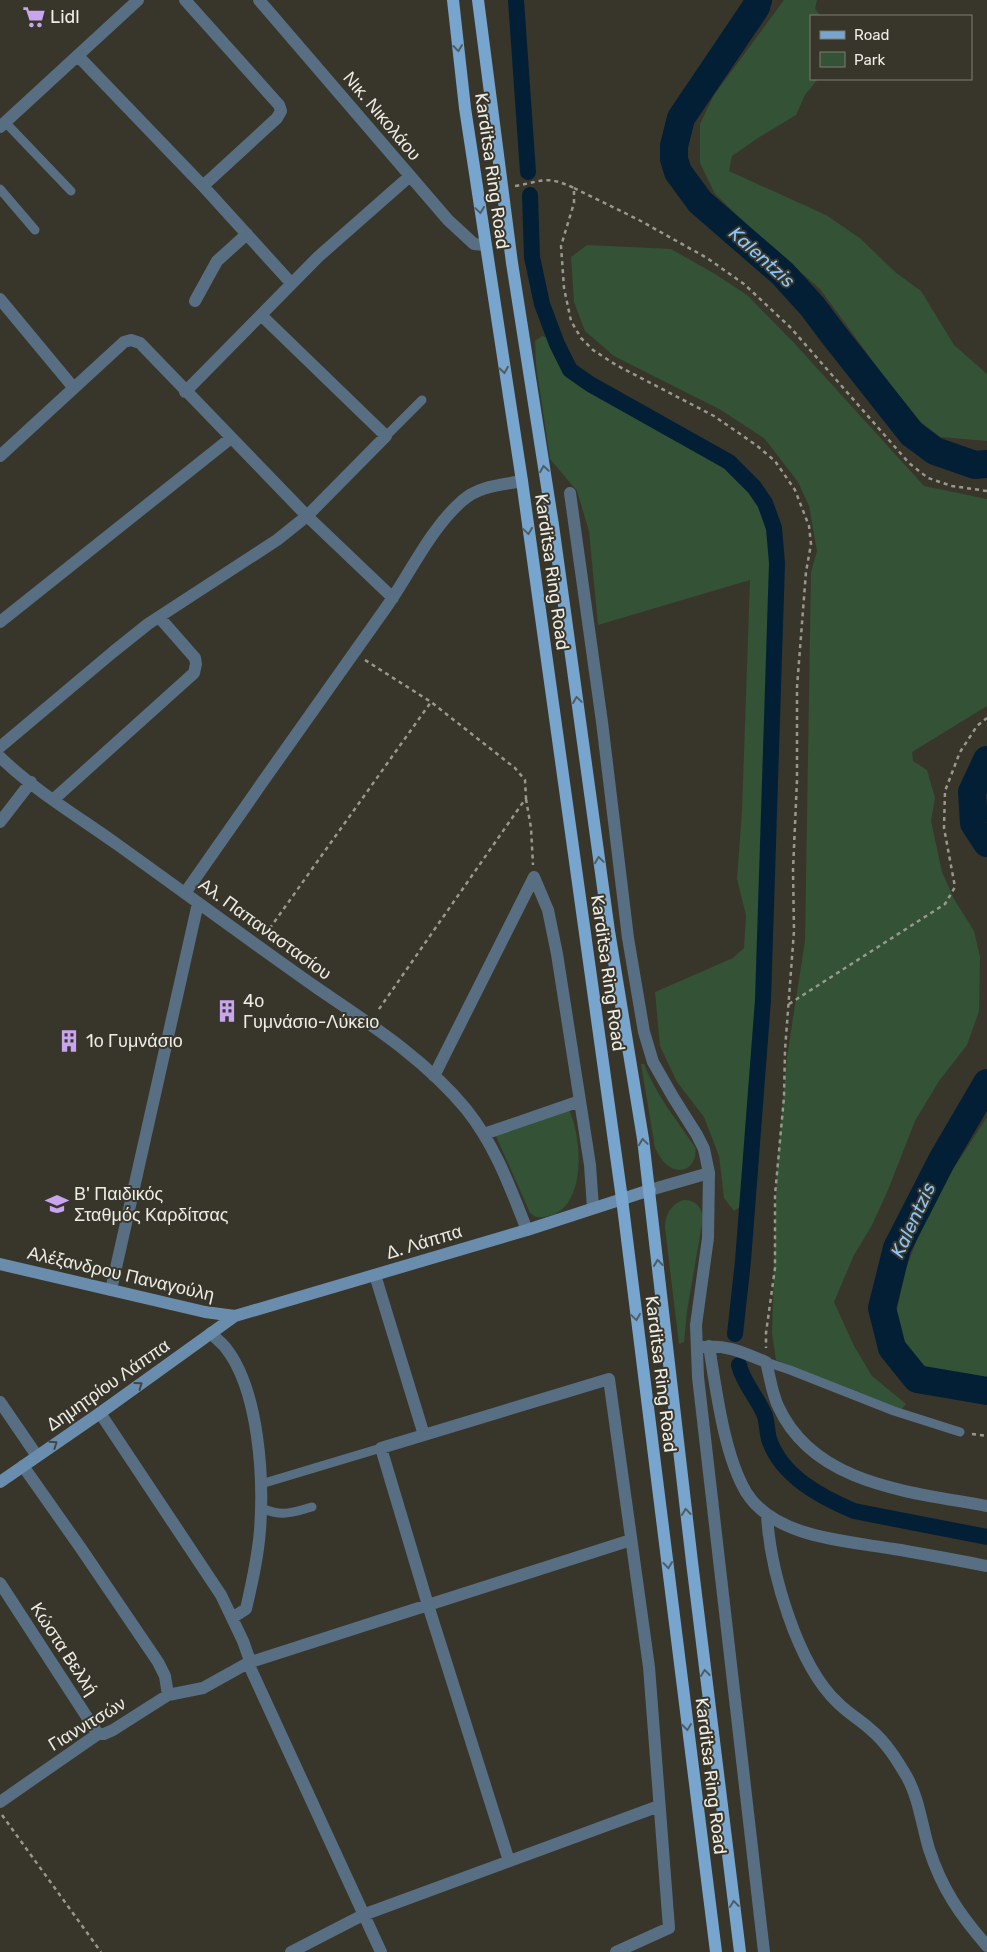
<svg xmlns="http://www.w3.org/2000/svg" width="987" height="1952" viewBox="0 0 987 1952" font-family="Rubik,sans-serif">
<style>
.green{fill:#335236}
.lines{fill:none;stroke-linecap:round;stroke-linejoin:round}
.canal{stroke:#031f35;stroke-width:16}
.river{stroke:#031f35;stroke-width:28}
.path{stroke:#99988f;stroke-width:2.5;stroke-dasharray:4 4;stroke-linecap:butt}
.lane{stroke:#586e82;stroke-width:9}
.street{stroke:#586e82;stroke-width:12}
.secondary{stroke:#6a8dad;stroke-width:12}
.primary{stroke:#77a5ce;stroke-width:12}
.oneway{stroke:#4e5d64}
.oneway2{stroke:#424745}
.labels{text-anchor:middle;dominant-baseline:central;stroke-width:4;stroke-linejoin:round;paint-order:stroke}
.poi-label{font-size:18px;fill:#edece5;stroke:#38362b;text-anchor:start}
.street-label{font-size:18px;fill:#edece5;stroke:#38362b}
.water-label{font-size:19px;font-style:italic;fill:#8bc6fb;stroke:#38362b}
</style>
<rect width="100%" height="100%" fill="#38362b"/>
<path class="green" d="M784 0H817L815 9 821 16H811V79H818L805 95 796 115 758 138 732 156 729 171 826 215 861 239 895 272 921 291 954 345 987 374V441L940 437 913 416 820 289 756 233 715 194 700 163V124L714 95Z
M587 245 671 249 715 274 747 295 795 344 924 486 987 499V706L912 752 913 761 927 770 935 798 931 821 942 872 954 899 974 931 980 957 979 1011 967 1045 939 1081 915 1121 888 1190 871 1227 854 1255 834 1302 854 1346 872 1376 906 1404 901 1410 776 1360 772 1333 777 1168 787 1057 805 941 811 572 817 551 809 506 798 482 765 439 721 410 614 356 585 331 574 302 571 257Z
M542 336 549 338 569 375 727 464 750 489 760 504 771 535 774 578 757 1004 742 1205 734 1211 724 1198 719 1156 704 1117 677 1082 660 1046 655 992 733 958 744 948 746 915 737 879 742 811 750 580 598 625 589 531 577 491 550 459 536 365 535 341Z
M641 1064H644C656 1095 676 1119 695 1147 698 1159 689 1174 674 1169 665 1166 659 1156 655 1148Z
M568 1108C584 1138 588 1222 536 1217L530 1213 495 1134Z
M987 1117V1382L962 1379 933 1372 915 1359 901 1341 896 1314 906 1268 931 1203Z
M684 1200C696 1200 702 1208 703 1218L687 1311 684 1342 679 1344 665 1228C665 1214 671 1204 684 1200Z"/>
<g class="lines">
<path class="canal" d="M516 0 528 172
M530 195 532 257 542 304 557 344 570 370 590 384 729 462 754 487 765 503 774 528 777 563 763 1000 743 1261 735 1334
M739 1365C743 1383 758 1398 765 1416 767 1423 767 1431 769 1439 781 1476 821 1497 854 1511L987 1537"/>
<path class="river" d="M758 0 756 7 681 118 674 146V159L678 172 700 202 782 273 812 306 833 334 912 434 935 451 975 465 987 464
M987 760 972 792 974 823 987 843
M987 1083 942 1160 897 1248 882 1308 892 1348 917 1379 987 1391"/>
<path class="path" d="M515 186C544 181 546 175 574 188V203L561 246 564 288 571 321 581 338 593 350 616 365 714 416 756 445 775 461 795 490 809 526 811 544 806 572 797 687V780L793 870 794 931 785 1050 784 1097 775 1195V1268L766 1333V1348
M574 188 639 220 707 258 744 284 790 327 909 463 928 478 952 486 987 491
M365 660 431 702 515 768 525 780 526 798 377 1012
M526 799 531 828 533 865
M265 935 431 702
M789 1004 945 904 955 887 944 828 945 791 960 752 977 726 987 718
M972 1434 987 1436
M2 1815 101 1952"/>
<path class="lane" d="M5 122 71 191
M0 189 35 230
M386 436 422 400
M766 1362 790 1370 894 1411 960 1432
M261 1484 381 1448
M261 1508C283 1517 290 1513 312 1507"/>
<path class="street" d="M185 0 279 105 281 111 277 118 203 186
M259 0 448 220 474 244 485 245
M78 56 203 186 291 283
M0 127 138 0
M0 299 73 387
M195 301 217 261 247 234
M185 392 318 257 410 176
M0 456 124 342 131 340 140 343 307 516 393 598
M570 493 602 722 628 938 644 1032 653 1062 673 1097 697 1135 704 1149 709 1173 708 1238 696 1325 698 1377 764 1952
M0 622 231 438
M0 747 113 652 148 624 277 540 307 516 386 436 261 315
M0 757C35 791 79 817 118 845 185 893 250 941 317 988 370 1024 425 1059 466 1109 495 1145 510 1187 527 1230
M54 799 194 673 196 664 195 658 159 617
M0 822 31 782
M534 877 548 910 557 954 590 1165 593 1208
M185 893C251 798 318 703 385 609 410 574 430 529 462 501 478 486 501 485 522 481
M434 1076 534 877
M484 1134 580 1101
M650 1190 709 1173
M375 1275 424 1435
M111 1290 198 903
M211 1333C215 1338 221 1342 225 1347 259 1389 264 1478 260 1530 258 1557 252 1583 246 1609L232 1618
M709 1346C716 1389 724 1455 746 1492 774 1538 847 1541 894 1549 925 1554 956 1560 987 1566
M702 1347C726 1344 744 1353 766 1362 770 1377 772 1393 778 1406 814 1486 913 1492 987 1506
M0 1402 37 1456
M23 1466 80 1547 158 1662 165 1676 168 1695
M767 1515C770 1570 797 1665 838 1703 848 1713 860 1720 870 1729 886 1742 897 1760 907 1777 919 1799 922 1826 929 1849 942 1889 960 1915 987 1946
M0 1583 98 1734
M0 1802 98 1734H104L113 1730 168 1695 203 1688 248 1663 249 1658 243 1641 221 1595 100 1413
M509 1861 428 1605 631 1540
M291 1952 363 1915 659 1806
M381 1952 248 1663 428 1605 381 1448 609 1379 649 1667 669 1928 616 1952"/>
<path class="secondary" d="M0 1264 205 1312 235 1316
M0 1482 100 1413 235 1316 527 1230 650 1190"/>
<path class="primary" d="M453 0 465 108 522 481 622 1199 716 1952
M478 0 512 263 553 525 609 931 643 1139 692 1562 740 1952"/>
</g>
<defs><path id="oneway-chevron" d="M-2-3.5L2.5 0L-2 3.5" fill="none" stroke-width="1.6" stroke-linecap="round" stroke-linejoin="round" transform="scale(1.25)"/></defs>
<g class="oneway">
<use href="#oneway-chevron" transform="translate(458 48) rotate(84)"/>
<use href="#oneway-chevron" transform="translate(480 210) rotate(82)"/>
<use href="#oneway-chevron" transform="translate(504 370) rotate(81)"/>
<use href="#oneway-chevron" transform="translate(544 469) rotate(-99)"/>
<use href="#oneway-chevron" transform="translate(528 531) rotate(82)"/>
<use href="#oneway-chevron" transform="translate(577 700) rotate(-98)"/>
<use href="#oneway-chevron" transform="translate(599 860) rotate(-98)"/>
<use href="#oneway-chevron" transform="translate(643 1142) rotate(-98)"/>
<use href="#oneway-chevron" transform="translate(658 1263) rotate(-96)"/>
<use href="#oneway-chevron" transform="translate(636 1317) rotate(82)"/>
<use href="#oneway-chevron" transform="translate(686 1512) rotate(-96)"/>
<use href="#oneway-chevron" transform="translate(668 1565) rotate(84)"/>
<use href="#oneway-chevron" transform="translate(705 1673) rotate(-97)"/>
<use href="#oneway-chevron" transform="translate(687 1727) rotate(83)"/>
<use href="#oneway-chevron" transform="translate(734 1904) rotate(-97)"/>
</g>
<g class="oneway2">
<use href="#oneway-chevron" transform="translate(139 1385) rotate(-36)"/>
<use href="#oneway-chevron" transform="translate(54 1444) rotate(-34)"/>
</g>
<defs>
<symbol id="supermarket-bare" viewBox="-9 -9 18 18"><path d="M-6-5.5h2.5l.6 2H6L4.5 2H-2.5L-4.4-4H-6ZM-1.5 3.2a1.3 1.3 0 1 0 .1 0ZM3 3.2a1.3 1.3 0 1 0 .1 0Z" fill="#c8a5ee" stroke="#38362b" stroke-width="2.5" paint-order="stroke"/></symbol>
<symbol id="building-bare" viewBox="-9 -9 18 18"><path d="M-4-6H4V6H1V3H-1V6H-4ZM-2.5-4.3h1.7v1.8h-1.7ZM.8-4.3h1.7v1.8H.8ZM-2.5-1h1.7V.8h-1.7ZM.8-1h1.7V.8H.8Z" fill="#c8a5ee" stroke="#38362b" stroke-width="2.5" paint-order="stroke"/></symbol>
<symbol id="school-bare" viewBox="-9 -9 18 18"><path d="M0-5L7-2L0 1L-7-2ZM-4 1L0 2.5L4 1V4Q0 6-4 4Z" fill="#c8a5ee" stroke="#38362b" stroke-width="2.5" paint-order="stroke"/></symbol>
</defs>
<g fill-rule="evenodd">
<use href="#supermarket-bare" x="18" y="1" width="32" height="32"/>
<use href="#building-bare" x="211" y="995" width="32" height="32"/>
<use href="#building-bare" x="53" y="1025" width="32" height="32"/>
<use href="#school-bare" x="41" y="1188" width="32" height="32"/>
</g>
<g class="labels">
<g class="poi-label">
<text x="50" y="17">Lidl</text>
<text x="243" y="1001">4ο<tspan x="243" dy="21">Γυμνάσιο-Λύκειο</tspan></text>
<text x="86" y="1041">1ο Γυμνάσιο</text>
<text x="74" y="1194">Β' Παιδικός<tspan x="74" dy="21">Σταθμός Καρδίτσας</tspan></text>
</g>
<g class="street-label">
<text transform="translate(382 116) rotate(50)">Νικ. Νικολάου</text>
<text transform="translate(492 171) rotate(82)">Karditsa Ring Road</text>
<text transform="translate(552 572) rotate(82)">Karditsa Ring Road</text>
<text transform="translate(265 929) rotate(36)">Αλ. Παπαναστασίου</text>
<text transform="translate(608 973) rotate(82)">Karditsa Ring Road</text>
<text transform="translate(424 1242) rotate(-17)">Δ. Λάππα</text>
<text transform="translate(121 1274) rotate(13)">Αλέξανδρου Παναγούλη</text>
<text transform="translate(661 1374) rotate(83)">Karditsa Ring Road</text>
<text transform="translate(108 1385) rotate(-35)">Δημητρίου Λάππα</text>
<text transform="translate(64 1649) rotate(57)">Κώστα Βελλή</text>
<text transform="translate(87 1724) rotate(-31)">Γιαννιτσών</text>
<text transform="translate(711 1776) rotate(83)">Karditsa Ring Road</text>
</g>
<g class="water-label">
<text transform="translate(762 257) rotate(42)">Kalentzis</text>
<text transform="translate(913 1220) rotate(-65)">Kalentzis</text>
</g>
</g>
<rect x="810" y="15" width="162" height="65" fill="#38362b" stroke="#807f75"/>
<rect x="820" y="31" width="25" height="8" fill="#77a5ce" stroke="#807f75"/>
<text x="854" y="40" font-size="15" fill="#edece5">Road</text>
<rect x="820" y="52" width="25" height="15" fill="#335236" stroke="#807f75"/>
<text x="854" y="65" font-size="15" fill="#edece5">Park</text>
</svg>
